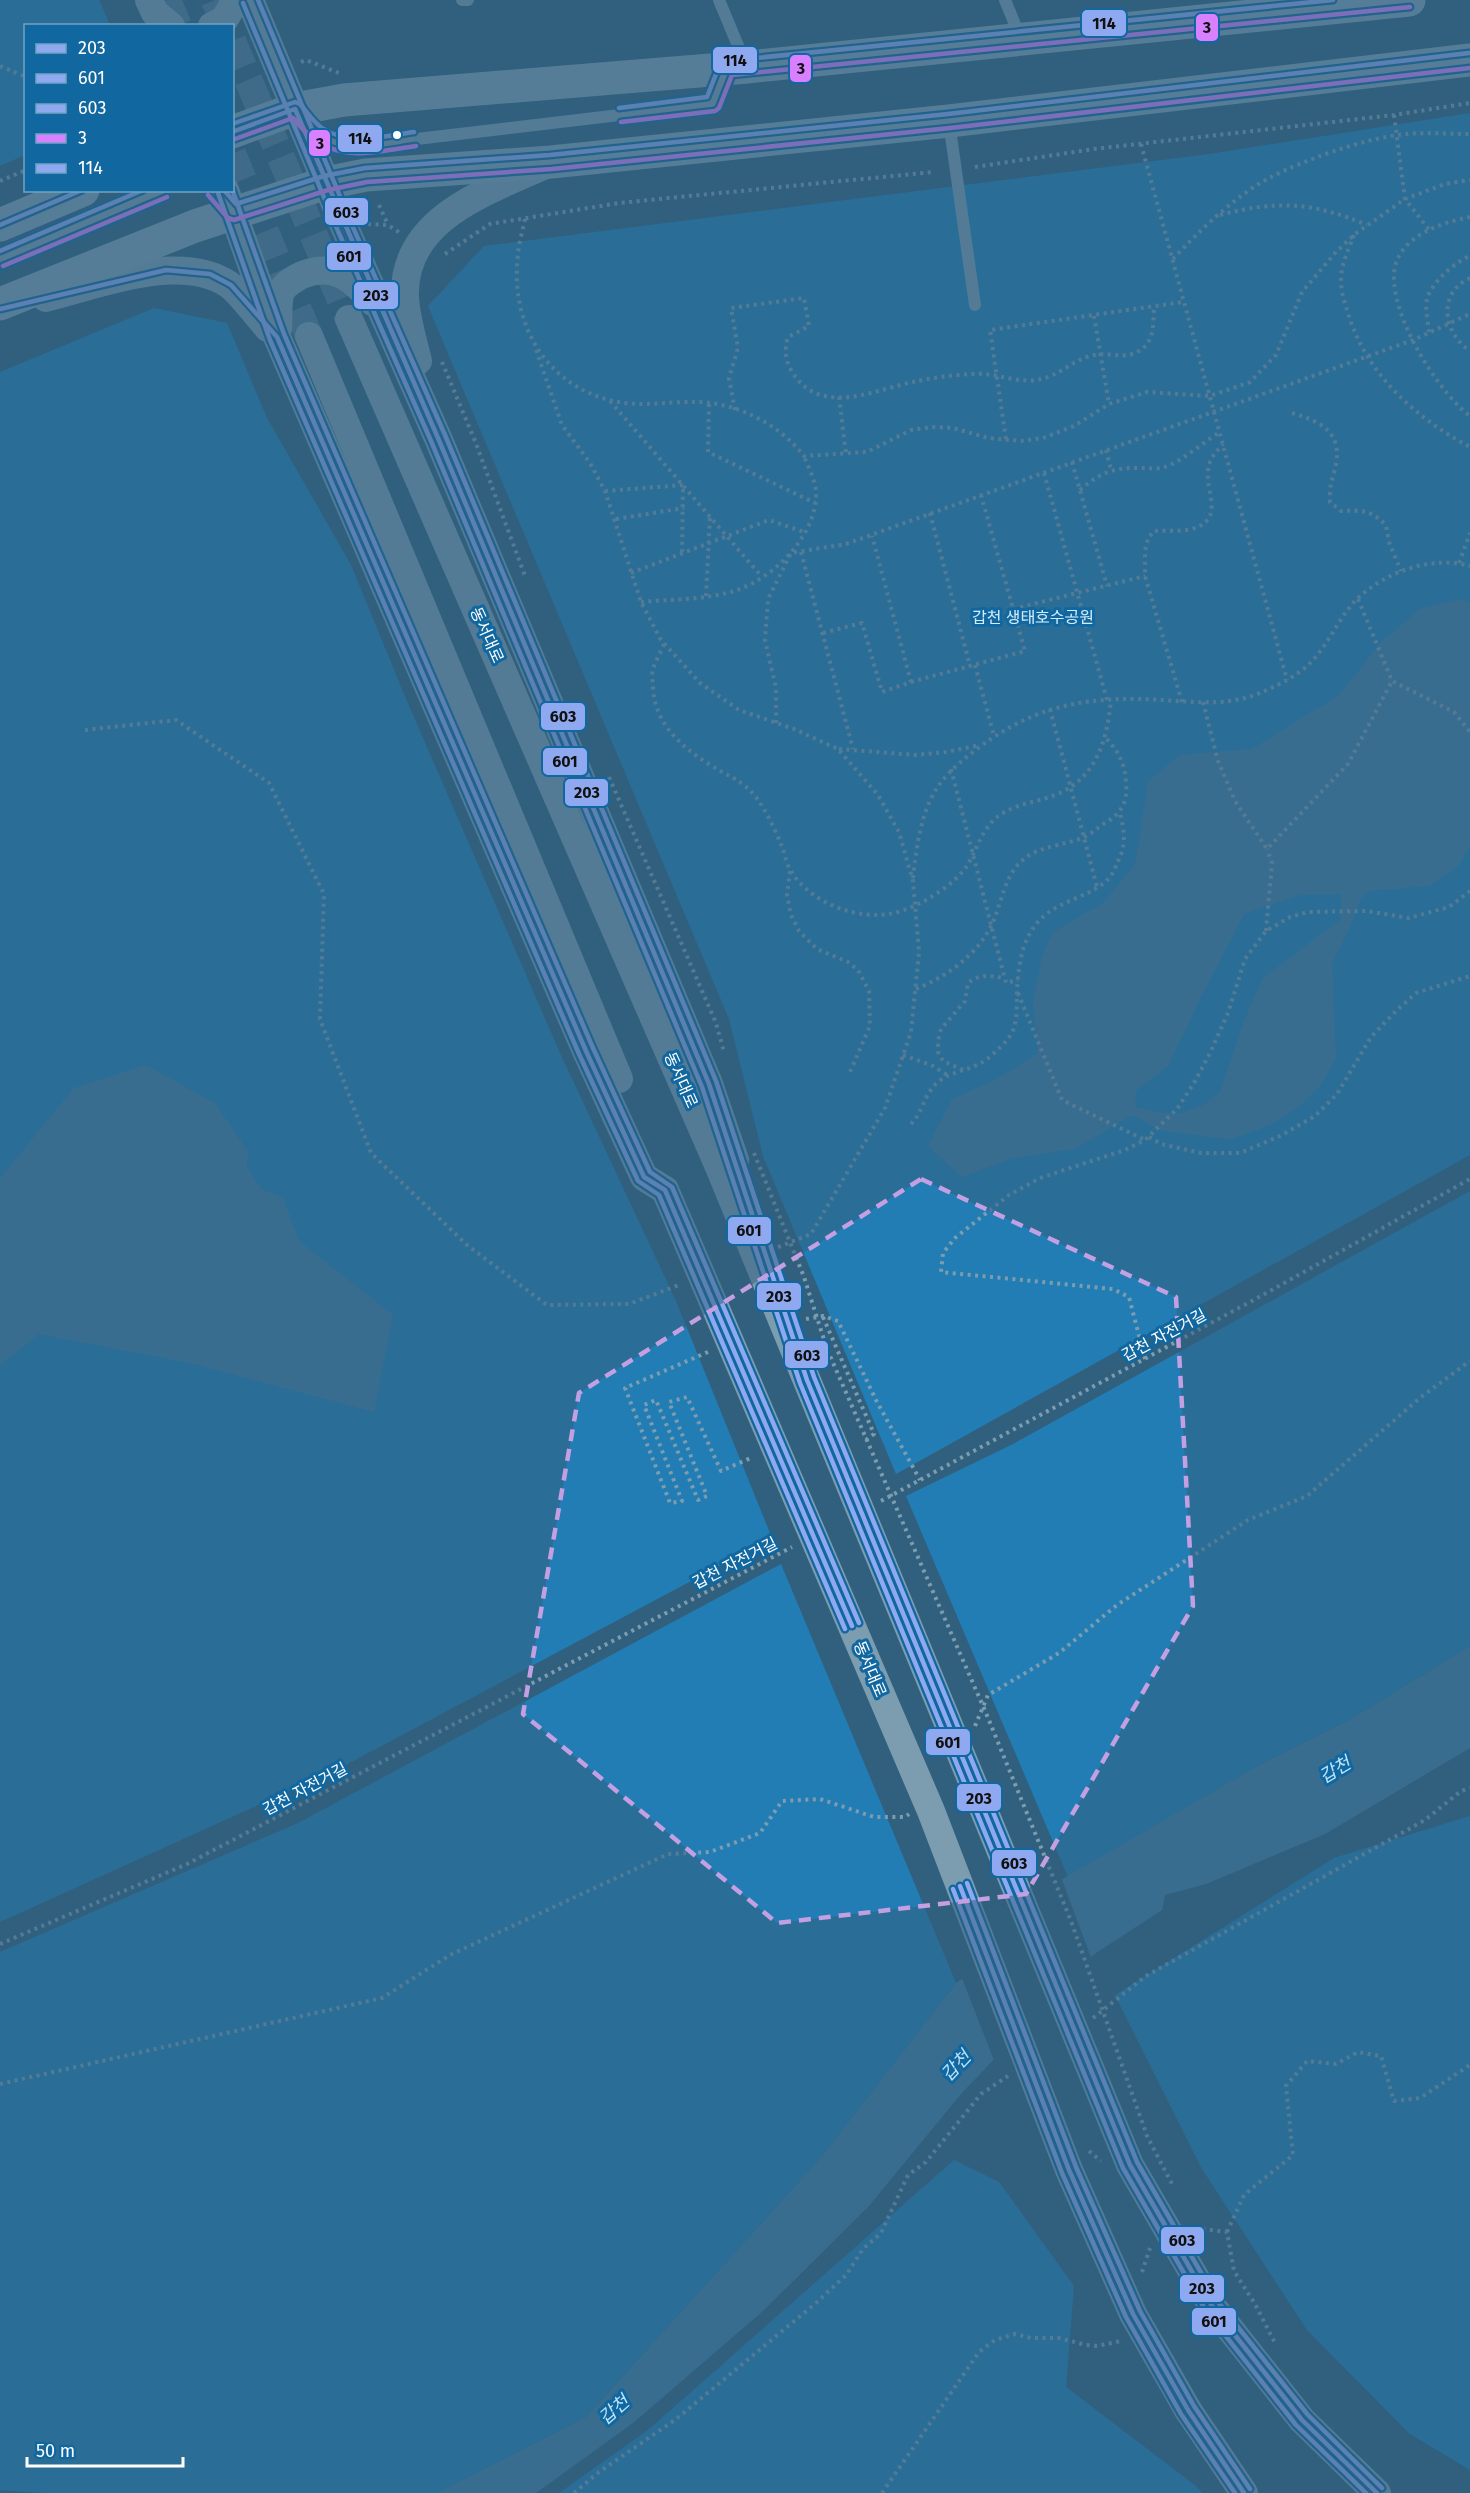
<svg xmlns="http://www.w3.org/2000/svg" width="1470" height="2493" viewBox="0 0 1470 2493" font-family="'Fira Sans','Noto Sans KR',sans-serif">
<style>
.green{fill:#227db4}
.water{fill:#427ca2;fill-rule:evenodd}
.pier{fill:#31607f}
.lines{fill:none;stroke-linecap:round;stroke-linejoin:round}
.tertiary-tunnel{stroke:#507892;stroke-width:28;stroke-dasharray:28 14;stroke-linecap:butt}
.path{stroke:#7c9caf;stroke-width:4;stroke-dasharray:3 4.5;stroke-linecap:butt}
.service{stroke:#7c9caf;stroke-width:12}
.tertiary{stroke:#7c9caf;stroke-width:28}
.secondary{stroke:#83a1b4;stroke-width:33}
.path-bridge{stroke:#7c9caf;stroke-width:4;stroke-dasharray:3 4.5;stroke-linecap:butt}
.tertiary-bridge{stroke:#7c9caf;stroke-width:28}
.bus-1-casing{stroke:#11679f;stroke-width:9}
.bus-2-casing{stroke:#11679f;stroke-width:9}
.bus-3-casing{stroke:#11679f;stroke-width:9}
.bus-4-casing{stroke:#11679f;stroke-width:9}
.bus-5-casing{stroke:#11679f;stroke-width:9}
.bus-1{stroke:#8fa9f0;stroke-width:4.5}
.bus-2{stroke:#8fa9f0;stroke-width:4.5}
.bus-3{stroke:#8fa9f0;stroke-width:4.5}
.bus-4{stroke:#d880ff;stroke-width:4.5}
.bus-5{stroke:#8fa9f0;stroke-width:4.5}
.marked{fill:none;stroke:#c4a0e2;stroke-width:4.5;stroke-dasharray:12 8;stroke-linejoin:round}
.bus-dot{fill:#fff;stroke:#11679f;stroke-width:2}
.labels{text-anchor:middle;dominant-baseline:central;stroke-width:6;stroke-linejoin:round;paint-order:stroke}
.park-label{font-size:16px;fill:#d0edfe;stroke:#11679f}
.street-label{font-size:16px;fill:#fff;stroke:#11679f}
.water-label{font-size:18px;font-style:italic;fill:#bce4fb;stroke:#11679f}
.line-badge{stroke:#11679f;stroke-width:2}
.pale-badge-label{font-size:16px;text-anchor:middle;font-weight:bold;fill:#111}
</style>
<rect width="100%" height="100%" fill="#31607f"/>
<path class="green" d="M0 0H99L110 25 26 26 25 155 0 166Z
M1470 113V1155L896 1474 763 1156 729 1019 428 306 484 246 1209 154Z
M154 308 227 323 267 418 351 565 406 699 560 1053 676 1301 772 1538 340 1768 0 1922V372Z
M1470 1191V1646L1351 1719 1261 1764 1068 1877 906 1496 1013 1444Z
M781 1564 956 1983 823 2155 586 2417 437 2493H45L0 2490V1952L298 1823Z
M1470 1816V2470L1410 2434 1307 2330 1202 2169 1115 1995 1334 1858Z
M954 2160 999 2182 1074 2286 1066 2387 1196 2486 1202 2493H559L648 2430Z"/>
<path class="water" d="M1459 599 1470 602V846L1459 865 1430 886 1368 891 1360 900 1352 923 1332 964 1336 1059 1321 1085 1296 1109 1268 1126 1231 1139 1163 1131 1132 1115 1075 1149 1012 1158 962 1177 928 1146 952 1099 997 1079 1038 1053 1033 1001 1042 957 1052 933 1103 903 1135 865 1148 782 1179 755 1252 749 1339 695 1382 641 1420 609ZM1341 894V919L1263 978 1244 1021 1220 1092 1202 1106 1179 1114 1161 1113 1135 1107 1136 1091 1168 1066 1201 997 1244 914 1301 895Z
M145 1065 215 1103 249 1153 246 1166 261 1189 283 1197 299 1241 393 1315 374 1412 190 1363 39 1334 0 1365V1178L74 1088Z
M1470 1646V1748L1325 1834 1206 1884 1165 1895 1162 1910 1093 1955 961 2094 868 2207 763 2311 633 2423 536 2493H437L586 2417 823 2155 956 1983 991 1959 1038 1933 1061 1880 1261 1764 1351 1719Z"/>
<path class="pier" d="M1061 1877 1092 1960 995 2063 961 1976 1036 1931Z"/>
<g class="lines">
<path class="tertiary-tunnel" d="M167 0 178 26
M215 0 226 26
M232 41 349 319
M232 154 309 336"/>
<path class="path" d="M301 62 306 60 339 73
M0 66 26 77
M1394 115 1405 199 1430 231
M1141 144 1287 680
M975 167 1094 149 1394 115 1470 103
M0 181 26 170
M379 205 388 225
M1220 215C1278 200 1312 202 1367 225
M1470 217C1445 222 1412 232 1399 256 1376 296 1437 392 1470 416
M525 219C523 230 519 242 518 254 509 327 550 393 625 403 649 406 674 401 698 402 738 403 780 425 804 456L867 452 911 430 932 427 953 428 988 438 1021 441 1043 438 1074 426 1109 404 1147 392 1210 396 1250 382 1276 355 1302 292 1336 252 1355 234 1405 199 1445 184 1470 180
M368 224 388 225 400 233
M1354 235C1350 246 1344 258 1342 270 1339 283 1343 298 1347 310 1365 373 1414 417 1470 447
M445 254 490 224 619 203 933 172
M1173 259C1199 231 1236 195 1271 177 1307 159 1365 138 1406 134 1427 132 1449 134 1470 134
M1470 278C1437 293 1443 333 1470 351
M1094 316 1109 404
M1429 332C1428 322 1425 309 1427 299 1431 283 1456 261 1470 256
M536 350 562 425 590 463 605 491 641 602 661 640 700 683 739 710 794 729 838 749 878 795 899 832 913 881 919 952 911 1032 885 1108 811 1234 776 1248
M442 362 475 441 525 576
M839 397 846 454
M610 401 762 577
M709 404 708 452 815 503
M735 410 729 378 738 348 731 308 804 298 809 326 788 337C784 351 785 359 792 372 822 419 877 388 918 381 935 377 955 375 973 374 994 372 1014 383 1036 380 1059 377 1073 359 1094 355 1109 352 1124 360 1139 351 1155 342 1153 323 1154 306
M1292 413C1319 421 1342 431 1336 464 1333 480 1329 484 1330 502L1341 511C1363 510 1370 510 1386 525L1389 542 1401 571
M1006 439 990 330 1183 302
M1106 450 1111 470
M1072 462 1107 586
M1044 473 1107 700
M1080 490C1098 474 1114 467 1138 468 1150 468 1159 470 1170 465 1187 457 1204 442 1220 432
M605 491 683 485 682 554
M930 513 970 666
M616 519 684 508
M801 552 853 749
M1459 563 1470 533
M631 573 769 520 804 532
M706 596 710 516
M1358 599 1392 681 1454 712 1470 732
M641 602C672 599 708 600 737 590 775 577 818 534 816 491 815 479 808 467 804 456
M1013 609 1145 576
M823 633 862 623 882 692 911 682 872 536
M664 644C661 652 656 660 653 669 651 674 653 681 653 687 654 723 682 748 712 766 729 777 741 779 756 797 767 812 776 832 783 849 785 856 787 865 791 871 810 903 858 921 894 913 917 908 956 885 968 864 979 845 983 825 1003 813 1019 803 1038 802 1055 795 1096 779 1107 741 1111 700
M975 665 994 736
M911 682 1025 651 981 495
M1182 702 1145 576V551L1148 538 1154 531C1166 530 1180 532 1192 529 1225 519 1206 494 1208 473 1208 460 1215 453 1223 444
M1203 702 1218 761 1235 801 1267 849 1348 764 1392 681
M1050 709 1097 887
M776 723V688L765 640 768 599 791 553 846 544 1413 340 1470 314
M85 730 176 720 269 783 324 894 320 1019 371 1153 467 1245 547 1305 629 1304 679 1285
M839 749 915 755 946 752 980 745
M951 769 1006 983 1018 980
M609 777 716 1023 724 1052
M790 871 787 895 791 915 799 931 817 949 848 962 858 970 869 991 870 1026 850 1072
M913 878C916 852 919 827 929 803 938 781 955 766 973 752 1024 712 1072 698 1137 699 1179 699 1223 710 1262 692 1279 685 1299 675 1312 661 1330 642 1339 617 1357 599 1385 572 1432 555 1470 566
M1266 931 1272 863 1267 849
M916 989C948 976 982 952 995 917 1001 901 1005 881 1016 867 1032 846 1059 847 1082 838 1090 835 1097 828 1105 823 1121 814 1128 802 1126 783 1125 764 1119 752 1106 738
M1018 993 1062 1100 1145 1140
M903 1055 933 1066 947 1075
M963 1070 943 1061 938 1052V1041L941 1029 965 1001 968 983C981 973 990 976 1005 978
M911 1124C923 1112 924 1094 938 1082 950 1072 965 1071 979 1064 988 1060 1000 1048 1007 1040 1019 1026 1016 1010 1017 993 1018 969 1021 942 1037 923 1057 899 1092 898 1110 877 1113 873 1116 866 1118 861 1127 844 1124 830 1120 813
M1149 1137 1161 1144 1201 1153H1240L1280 1136 1315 1116 1337 1094 1371 1037 1397 1010 1416 993 1470 976
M823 1317 874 1434 866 1440
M806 1319 823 1316 838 1321 877 1402 920 1480
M708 1352 625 1388 670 1503 682 1501 644 1405 656 1400 698 1500 707 1496 669 1402 687 1397 721 1471 753 1457
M1145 1359 1129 1297 1113 1289 941 1272 943 1253 955 1238 1009 1195 1040 1178 1125 1150 1145 1140 1177 1109 1194 1083 1210 1053 1228 1013 1245 959 1266 931 1290 917 1308 912 1366 911 1409 918 1449 907 1470 891
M881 1501 1261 1296 1470 1179
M975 1726 988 1695 1059 1653 1117 1605 1248 1520 1307 1496 1421 1397 1470 1361
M0 1944 187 1864 792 1547
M1093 2018 1146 1976 1425 1820 1461 1791 1470 1788
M0 2084 382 1998 450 1955 668 1854 710 1852 760 1833 782 1801 820 1799 874 1817H905L909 1814
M1089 2151 1101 2161
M1195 2228 1227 2232 1234 2271 1255 2304 1276 2345
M1227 2232 1244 2195 1293 2155 1286 2086 1307 2061 1336 2064 1358 2052 1381 2056 1394 2101 1420 2098 1470 2065
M1142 2272 1150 2248
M574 2493 599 2472 675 2420 816 2303 846 2275 863 2249 881 2233 908 2175 926 2162 981 2094 1008 2076
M882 2493 979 2352 995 2340 1015 2334 1031 2338H1059L1086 2345 1097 2346 1121 2341"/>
<path class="service" d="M462 0H468
M719 0 746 65
M1005 0 1020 37
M949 122 975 305
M310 126C326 144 343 144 366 145L712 104 726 72
M0 259 164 190"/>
<path class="tertiary" d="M149 0 155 13 171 26
M250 0 345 228 438 438 709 1084 735 1160
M212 26 224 20 236 0
M225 190 277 337 586 1051 644 1177 665 1190
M46 298C98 285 179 252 228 284 239 291 257 316 268 328
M349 319 719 1167
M278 329C279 319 277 301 281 292 284 285 295 278 302 275 334 262 353 279 373 302
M309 336 619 1079
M418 361C413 340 406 319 405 297 402 218 487 192 545 165
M1188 2410 1244 2493"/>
<path class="secondary" d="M232 132 295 109 344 100 747 67 1409 0
M0 225 83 190
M0 304 195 226 326 183 366 175 551 162 949 121 1470 60"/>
<path class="path-bridge" d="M754 1153 804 1277 827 1349 986 1713 1071 1921 1147 2136 1172 2184"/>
<path class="tertiary-bridge" d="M719 1167 1130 2165 1212 2306 1302 2420 1377 2493
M665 1190 931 1811 1069 2170 1133 2314 1188 2410"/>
<defs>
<path id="bus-1" d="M232 132 295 109 438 438 709 1084 807 1380 1130 2165 1212 2306 1302 2420 1377 2493
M0 225 82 190
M0 309 166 270 210 274 231 285 277 337 586 1051 644 1177 665 1190 852 1626
M960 1886 1069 2170 1133 2314 1188 2410 1244 2493"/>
<path id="bus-2" d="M243 3 338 231 431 441 702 1087 800 1383 1123 2168 1206 2311 1296 2425 1366 2493
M218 193 270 340 579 1054 638 1181 659 1195 845 1629
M953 1889 1062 2173 1126 2317 1181 2414 1235 2493"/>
<path id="bus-3" d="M258 0 352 225 445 435 716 1081 814 1377 1137 2162 1218 2302 1308 2415 1382 2488
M232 189 284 334 593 1048 650 1172 672 1187 859 1623
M967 1883 1076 2167 1140 2311 1194 2406 1250 2489"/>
<path id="bus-4" d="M621 122 715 111 719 108 732 75 1410 7
M235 139 293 118C330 165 363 154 416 146
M208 195 228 218 234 220 328 190 367 182 552 169 950 128 1470 68
M3 266 167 197"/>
<path id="bus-5" d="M619 108 707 97 720 64 726 61 1333 0
M232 124 295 102 300 104C307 112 313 122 322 128 348 146 385 136 414 132
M224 190 236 204 324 176 365 168 550 155 948 114 1469 53
M0 251 143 190"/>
</defs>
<use href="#bus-1" class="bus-1-casing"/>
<use href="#bus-2" class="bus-2-casing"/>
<use href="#bus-3" class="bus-3-casing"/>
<use href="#bus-4" class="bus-4-casing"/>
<use href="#bus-5" class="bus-5-casing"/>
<use href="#bus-1" class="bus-1"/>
<use href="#bus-2" class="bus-2"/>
<use href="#bus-3" class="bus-3"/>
<use href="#bus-4" class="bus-4"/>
<use href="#bus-5" class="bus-5"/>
</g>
<path d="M0 0H1470V2493H0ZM921 1179 1176 1297 1193 1606 1026 1894 777 1923 523 1714 579 1393Z" fill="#31607f" fill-opacity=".55" fill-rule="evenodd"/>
<path class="marked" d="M921 1179 1176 1297 1193 1606 1026 1894 777 1923 523 1714 579 1393Z"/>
<circle class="bus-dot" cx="397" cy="135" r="5"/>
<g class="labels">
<g class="park-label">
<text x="1033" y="617">갑천 생태호수공원</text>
</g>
<g class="street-label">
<text transform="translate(487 635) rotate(66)">동서대로</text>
<text transform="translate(681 1080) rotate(66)">동서대로</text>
<text transform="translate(1164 1335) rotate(-28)">갑천 자전거길</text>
<text transform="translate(735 1563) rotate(-27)">갑천 자전거길</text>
<text transform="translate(870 1669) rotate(67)">동서대로</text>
<text transform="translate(305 1789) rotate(-28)">갑천 자전거길</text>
</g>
<g class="water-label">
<text transform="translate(1335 1770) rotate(-31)">갑천</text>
<text transform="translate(956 2066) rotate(-47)">갑천</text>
<text transform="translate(614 2410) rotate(-41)">갑천</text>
</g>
</g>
<g class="line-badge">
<rect x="1081" y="9" width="46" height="28" rx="6" fill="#8fa9f0"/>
<rect x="1195" y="13" width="24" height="29" rx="6" fill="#d880ff"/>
<rect x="712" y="46" width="46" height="28" rx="6" fill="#8fa9f0"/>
<rect x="789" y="54" width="23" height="29" rx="6" fill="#d880ff"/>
<rect x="337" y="124" width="46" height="29" rx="6" fill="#8fa9f0"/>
<rect x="308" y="129" width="23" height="28" rx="6" fill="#d880ff"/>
<rect x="324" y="197" width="45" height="29" rx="6" fill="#8fa9f0"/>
<rect x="326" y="242" width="46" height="29" rx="6" fill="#8fa9f0"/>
<rect x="353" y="281" width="46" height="29" rx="6" fill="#8fa9f0"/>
<rect x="540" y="702" width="46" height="29" rx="6" fill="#8fa9f0"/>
<rect x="542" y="747" width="46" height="29" rx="6" fill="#8fa9f0"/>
<rect x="564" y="778" width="45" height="29" rx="6" fill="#8fa9f0"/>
<rect x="727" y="1216" width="45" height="29" rx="6" fill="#8fa9f0"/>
<rect x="756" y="1282" width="46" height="29" rx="6" fill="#8fa9f0"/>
<rect x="784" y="1340" width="45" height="29" rx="6" fill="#8fa9f0"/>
<rect x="925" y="1728" width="46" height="28" rx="6" fill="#8fa9f0"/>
<rect x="956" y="1783" width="46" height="29" rx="6" fill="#8fa9f0"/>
<rect x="991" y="1849" width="46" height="28" rx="6" fill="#8fa9f0"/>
<rect x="1160" y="2226" width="45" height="29" rx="6" fill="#8fa9f0"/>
<rect x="1179" y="2274" width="46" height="29" rx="6" fill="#8fa9f0"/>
<rect x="1191" y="2307" width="46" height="29" rx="6" fill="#8fa9f0"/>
</g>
<g class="pale-badge-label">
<text x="1104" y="29">114</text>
<text x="1207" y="33">3</text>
<text x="735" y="66">114</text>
<text x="801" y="74">3</text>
<text x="360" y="144">114</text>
<text x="320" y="149">3</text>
<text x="346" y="218">603</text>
<text x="349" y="262">601</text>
<text x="376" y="301">203</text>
<text x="563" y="722">603</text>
<text x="565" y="767">601</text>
<text x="587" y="798">203</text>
<text x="749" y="1236">601</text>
<text x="779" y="1302">203</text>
<text x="807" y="1361">603</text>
<text x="948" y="1748">601</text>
<text x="979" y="1804">203</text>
<text x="1014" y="1869">603</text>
<text x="1182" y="2246">603</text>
<text x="1202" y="2294">203</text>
<text x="1214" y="2327">601</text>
</g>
<rect x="24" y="24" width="210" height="168" fill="#11679f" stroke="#70a4c5" stroke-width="1.5"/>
<rect x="36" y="44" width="30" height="9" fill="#8fa9f0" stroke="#70a4c5" stroke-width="1.5"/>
<text x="78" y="54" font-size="18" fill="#ffffff">203</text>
<rect x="36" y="74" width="30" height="9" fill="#8fa9f0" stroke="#70a4c5" stroke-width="1.5"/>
<text x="78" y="84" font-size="18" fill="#ffffff">601</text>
<rect x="36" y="104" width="30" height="9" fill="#8fa9f0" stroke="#70a4c5" stroke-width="1.5"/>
<text x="78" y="114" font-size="18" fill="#ffffff">603</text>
<rect x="36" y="134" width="30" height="9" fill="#d880ff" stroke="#70a4c5" stroke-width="1.5"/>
<text x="78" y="144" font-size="18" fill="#ffffff">3</text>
<rect x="36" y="164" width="30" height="9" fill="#8fa9f0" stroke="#70a4c5" stroke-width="1.5"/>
<text x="78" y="174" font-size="18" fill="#ffffff">114</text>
<path d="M27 2457v9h156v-9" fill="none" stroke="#ffffff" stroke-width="3"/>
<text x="36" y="2457" font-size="18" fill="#ffffff" stroke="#11679f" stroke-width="4.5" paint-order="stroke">50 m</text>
</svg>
